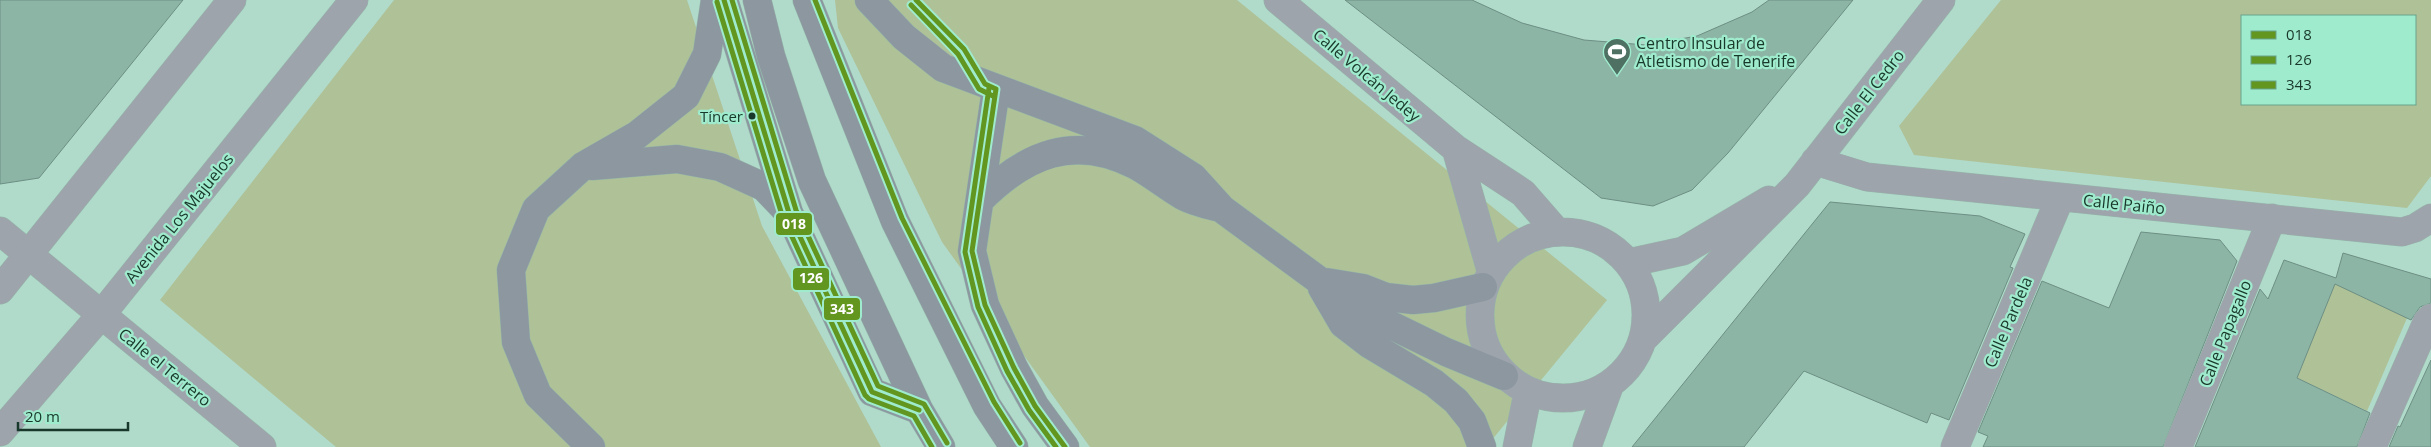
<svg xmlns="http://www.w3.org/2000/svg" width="2431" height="447" viewBox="0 0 2431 447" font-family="'Open Sans',sans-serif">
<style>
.green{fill:#afc196;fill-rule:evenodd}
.building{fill:#8cb5a6;stroke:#6d8f84}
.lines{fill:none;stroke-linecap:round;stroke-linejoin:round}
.minor-casing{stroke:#95b6aa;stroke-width:29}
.tertiary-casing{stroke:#95b6aa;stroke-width:29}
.motorway-casing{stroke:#95b6aa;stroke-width:29}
.minor{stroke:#9ea4ac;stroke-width:28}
.tertiary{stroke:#9ea4ac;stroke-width:28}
.motorway{stroke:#8c97a0;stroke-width:28}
.bus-1-casing{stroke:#9febcd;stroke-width:9}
.bus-2-casing{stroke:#9febcd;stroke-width:9}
.bus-3-casing{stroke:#9febcd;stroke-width:9}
.bus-1{stroke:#63961f;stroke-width:5}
.bus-2{stroke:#619621;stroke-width:5}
.bus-3{stroke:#63961f;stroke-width:5}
.bus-dot{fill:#19382c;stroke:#9febcd;stroke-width:2}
.labels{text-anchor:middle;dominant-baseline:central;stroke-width:4.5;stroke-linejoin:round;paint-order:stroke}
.bus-label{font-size:15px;fill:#19382c;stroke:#9febcd;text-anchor:end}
.poi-label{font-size:16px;fill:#19382c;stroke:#9febcd;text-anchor:start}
.street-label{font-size:16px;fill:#19382c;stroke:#9febcd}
.line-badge{stroke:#9febcd;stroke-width:2}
.badge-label{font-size:14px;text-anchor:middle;font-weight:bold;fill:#fff}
</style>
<rect width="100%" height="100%" fill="#b0daca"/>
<path class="green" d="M394 0H687L762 226 881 447H336L160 300Z
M835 0H1237L1607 300 1486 447H1090L942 242 838 28Z
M2001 0H2431V176L2407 208 1914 155 1899 126ZM2242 16H2415V104H2242Z
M2335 282 2407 318 2367 411 2297 378Z"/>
<path class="building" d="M0 0H183L39 178 0 184Z
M1345 0H1472L1522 23 1584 40 1646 45 1697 36 1752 12 1769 0H1853L1728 153 1692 190 1653 206 1601 198Z
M1830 202 1980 216 2025 234 2010 267 2013 268 1949 420 1931 413 1927 423 1804 371 1744 447H1632Z
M2141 232 2220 240 2237 261 2163 447H1983L1988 436 1978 432 2042 281 2109 308Z
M2343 253 2431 279V303L2420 307 2411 320 2335 284 2297 378 2370 413 2357 447H2195L2260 289 2268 299 2284 260 2336 278Z
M2431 360V447H2389L2398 426 2400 427Z"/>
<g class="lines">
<defs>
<path id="minor" d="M1278 0 1456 149 1523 193 1557 232
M1456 149 1491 271
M1815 161 1867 177 2402 232 2415 228 2431 218
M0 231 262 447
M1480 315a83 83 0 1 1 166 0a83 83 0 1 1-166 0Z
M1628 263 1683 251 1769 200
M1643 339 1797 185 1941 0
M1517 447 1528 392
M1587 447 1610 384
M1955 447 2060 198
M2178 447 2272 218
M2372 447 2427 322 2431 318"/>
<path id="tertiary" d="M0 290 232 0
M0 432 101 315 354 0"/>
<path id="motorway" d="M724 0 789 213 872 392 919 410
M757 0 771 56 812 181 919 410 941 447
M807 0 895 221 987 406 1014 447
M869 0 904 37 943 68 1135 140 1193 177 1222 209 1358 309 1446 352 1504 376
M996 89 972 251 985 305 1014 368 1035 406 1065 447
M592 166 677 159 720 167 764 187 788 212
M980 200C1026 154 1074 134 1135 165 1152 174 1167 187 1183 196 1194 202 1208 205 1220 208
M1326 282 1363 288 1386 297 1413 300 1434 298 1483 287
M1322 288 1343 324 1369 344 1434 383 1456 401 1472 421 1482 447
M591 447 538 395 516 342 511 270 536 209 583 166 637 135 686 96 707 54 715 0"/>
</defs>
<use href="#minor" class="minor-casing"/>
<use href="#tertiary" class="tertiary-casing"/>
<use href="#motorway" class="motorway-casing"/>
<use href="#minor" class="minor"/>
<use href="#tertiary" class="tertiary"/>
<use href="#motorway" class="motorway"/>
<defs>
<path id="bus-1" d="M724 0 789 213 872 392 919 410
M916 0 964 49 985 84 996 89 972 251 985 305 1014 368 1035 406 1065 447"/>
<path id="bus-2" d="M717 2 782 215 865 395 869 399 914 416 932 447
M911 5 958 54 979 89 993 96
M989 88 965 252 978 307 1007 371 1029 410 1056 447"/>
<path id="bus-3" d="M732 0 796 210 878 386 924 404 947 443
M815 0 902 218 994 402 1020 443"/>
</defs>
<use href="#bus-1" class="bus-1-casing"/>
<use href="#bus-2" class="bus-2-casing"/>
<use href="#bus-3" class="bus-3-casing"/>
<use href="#bus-1" class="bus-1"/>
<use href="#bus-2" class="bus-2"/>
<use href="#bus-3" class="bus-3"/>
</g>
<defs>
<symbol id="stadium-pin" viewBox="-11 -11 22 30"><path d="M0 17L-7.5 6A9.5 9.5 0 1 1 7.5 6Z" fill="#4e7163" stroke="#9febcd"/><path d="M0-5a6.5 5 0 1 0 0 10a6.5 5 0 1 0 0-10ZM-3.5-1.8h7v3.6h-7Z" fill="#fff"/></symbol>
</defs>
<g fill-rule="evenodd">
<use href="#stadium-pin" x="1601" y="36" width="32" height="43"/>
</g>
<circle class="bus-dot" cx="752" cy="116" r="4.5"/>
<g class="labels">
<g class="bus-label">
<text x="743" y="116">Tíncer</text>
</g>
<g class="poi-label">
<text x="1636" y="43">Centro Insular de<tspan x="1636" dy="18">Atletismo de Tenerife</tspan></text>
</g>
<g class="street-label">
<text transform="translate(1367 75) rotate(40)">Calle Volcán Jedey</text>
<text transform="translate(1869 92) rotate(-52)">Calle El Cedro</text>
<text transform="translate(2124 204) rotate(6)">Calle Paiño</text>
<text transform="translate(179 218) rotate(-51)">Avenida Los Majuelos</text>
<text transform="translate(2008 322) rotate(-67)">Calle Pardela</text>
<text transform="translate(2225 333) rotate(-68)">Calle Papagallo</text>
<text transform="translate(165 367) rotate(39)">Calle el Terrero</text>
</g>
</g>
<g class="line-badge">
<rect x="775" y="212" width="38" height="24" rx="5" fill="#63961f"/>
<rect x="792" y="267" width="38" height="24" rx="5" fill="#619621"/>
<rect x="823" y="297" width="38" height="24" rx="5" fill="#63961f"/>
</g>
<g class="badge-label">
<text x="794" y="229">018</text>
<text x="811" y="283">126</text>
<text x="842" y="314">343</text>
</g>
<rect x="2241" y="15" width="175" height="90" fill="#9febcd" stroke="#69a38d"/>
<rect x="2251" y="31" width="25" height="8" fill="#63961f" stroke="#69a38d"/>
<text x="2286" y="40" font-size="15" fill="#19382c">018</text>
<rect x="2251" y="56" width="25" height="8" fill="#619621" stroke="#69a38d"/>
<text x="2286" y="65" font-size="15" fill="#19382c">126</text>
<rect x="2251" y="81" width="25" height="8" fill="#63961f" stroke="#69a38d"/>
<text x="2286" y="90" font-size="15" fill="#19382c">343</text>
<path d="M18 422v8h110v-8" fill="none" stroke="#19382c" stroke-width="2.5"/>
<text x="25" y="422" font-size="15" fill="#19382c" stroke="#9febcd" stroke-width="4" paint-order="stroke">20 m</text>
</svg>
